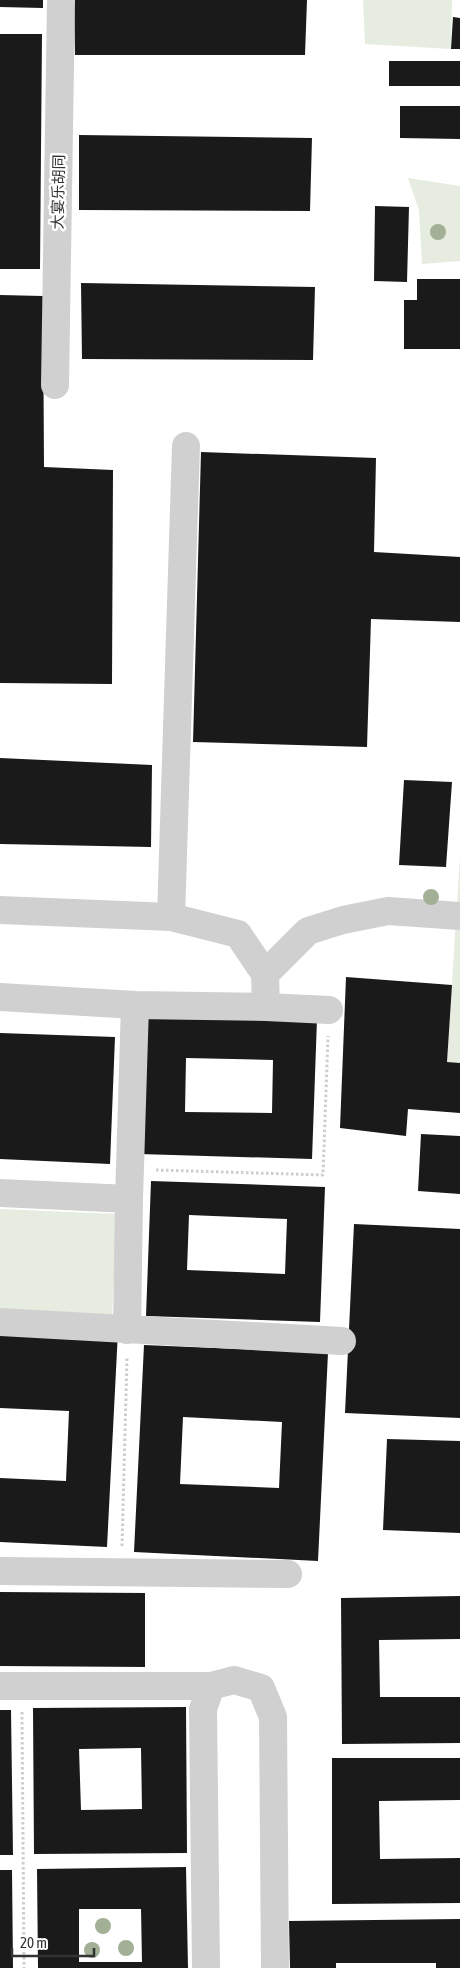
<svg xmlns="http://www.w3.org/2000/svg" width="460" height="1968" viewBox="0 0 460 1968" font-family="'Asap Condensed','Noto Sans SC',sans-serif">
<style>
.green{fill:#e6ecdf}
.building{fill:#1a1a1a;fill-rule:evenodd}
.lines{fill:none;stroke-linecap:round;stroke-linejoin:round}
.path{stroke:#cdcdcd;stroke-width:3;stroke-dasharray:2.5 2.5;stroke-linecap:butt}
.minor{stroke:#d0d0d0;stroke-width:28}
.tree{fill:#a2b095}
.labels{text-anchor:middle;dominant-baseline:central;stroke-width:5;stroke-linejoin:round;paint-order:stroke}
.street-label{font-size:15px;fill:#333;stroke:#fff}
</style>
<rect width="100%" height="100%" fill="#fff"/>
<path class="green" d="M363 0H452L451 49 365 44Z
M408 178 460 186V261L422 264 419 210Z
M460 856V1063L447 1062Z
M0 1209 117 1214 112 1318 0 1312Z"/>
<path class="building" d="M0 0H43V8L0 7Z
M74 0H307L305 55H75Z
M453 17 460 18V49H451Z
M0 34H42L40 269H0Z
M389 61H460V86H389Z
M400 106H460V139L400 138Z
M79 135 312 138 310 211 79 210Z
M375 206 409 207 407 282 374 281Z
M417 279H460V349H404V300H417Z
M81 283 315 287 313 360 82 359Z
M0 295 43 296 44 467 113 470 112 684 0 683Z
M201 452 376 458 374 552 460 557V622L371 619 367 747 193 742Z
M0 758 152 765 151 847 0 844Z
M404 780 452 782 446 867 399 865Z
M346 977 452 985 447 1062 460 1063V1113L408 1109 406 1136 340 1128Z
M143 1014 317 1019 312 1159 139 1154ZM186 1058 273 1060 272 1113 185 1112Z
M0 1033 115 1037 110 1164 0 1159Z
M421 1134 460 1136V1194L418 1191Z
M151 1181 325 1187 320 1322 146 1316ZM189 1215 287 1219 285 1274 187 1270Z
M354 1224 460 1229V1418L345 1413Z
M0 1326 118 1331 107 1547 0 1542V1478L66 1481 69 1411 0 1408Z
M144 1345 328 1353 318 1561 134 1552ZM183 1417 282 1422 279 1488 180 1484Z
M387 1439 460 1441V1533L383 1530Z
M0 1592 145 1593V1667L0 1666Z
M460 1596V1639L379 1640 380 1697H460V1743L342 1744 341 1598Z
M186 1707 187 1853 34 1854 33 1708ZM141 1748 142 1809 81 1810 79 1749Z
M0 1710H11L13 1855H0Z
M332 1758H460V1800L379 1801 380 1859 460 1858V1903L332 1904Z
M186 1867 188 1968H38L37 1869ZM79 1909H141L142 1962H79Z
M0 1870H12L13 1968H0Z
M460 1919V1968H436V1963H336V1968H290L289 1921Z"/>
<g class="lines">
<path class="path" d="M156 1170 323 1175 328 1036
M122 1546 127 1358
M22 1712 24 1968"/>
<path class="minor" d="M55 385 61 0
M0 910 171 917 238 934 265 974 266 1007
M171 917 186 446
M265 974 308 931 343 920 388 911 460 916
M0 997 135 1005 266 1007 329 1010
M0 1193 129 1199
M0 1322 342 1341
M127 1330 129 1199 135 1005
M0 1571 288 1574
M0 1686H211
M206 1968 203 1709 211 1686 234 1680 261 1688 273 1717 275 1968"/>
</g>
<g class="tree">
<circle cx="438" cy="232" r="8"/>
<circle cx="431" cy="897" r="8"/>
<circle cx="103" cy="1926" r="8"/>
<circle cx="126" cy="1948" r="8"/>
<circle cx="92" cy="1950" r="8"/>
</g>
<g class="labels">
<g class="street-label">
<text transform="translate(58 192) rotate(-89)">大宴乐胡同</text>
</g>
</g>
<path d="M12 1948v8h82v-8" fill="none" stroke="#333333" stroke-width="2.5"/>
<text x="20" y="1948" font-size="15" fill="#333333" stroke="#ffffff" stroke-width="4" paint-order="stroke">20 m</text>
</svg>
